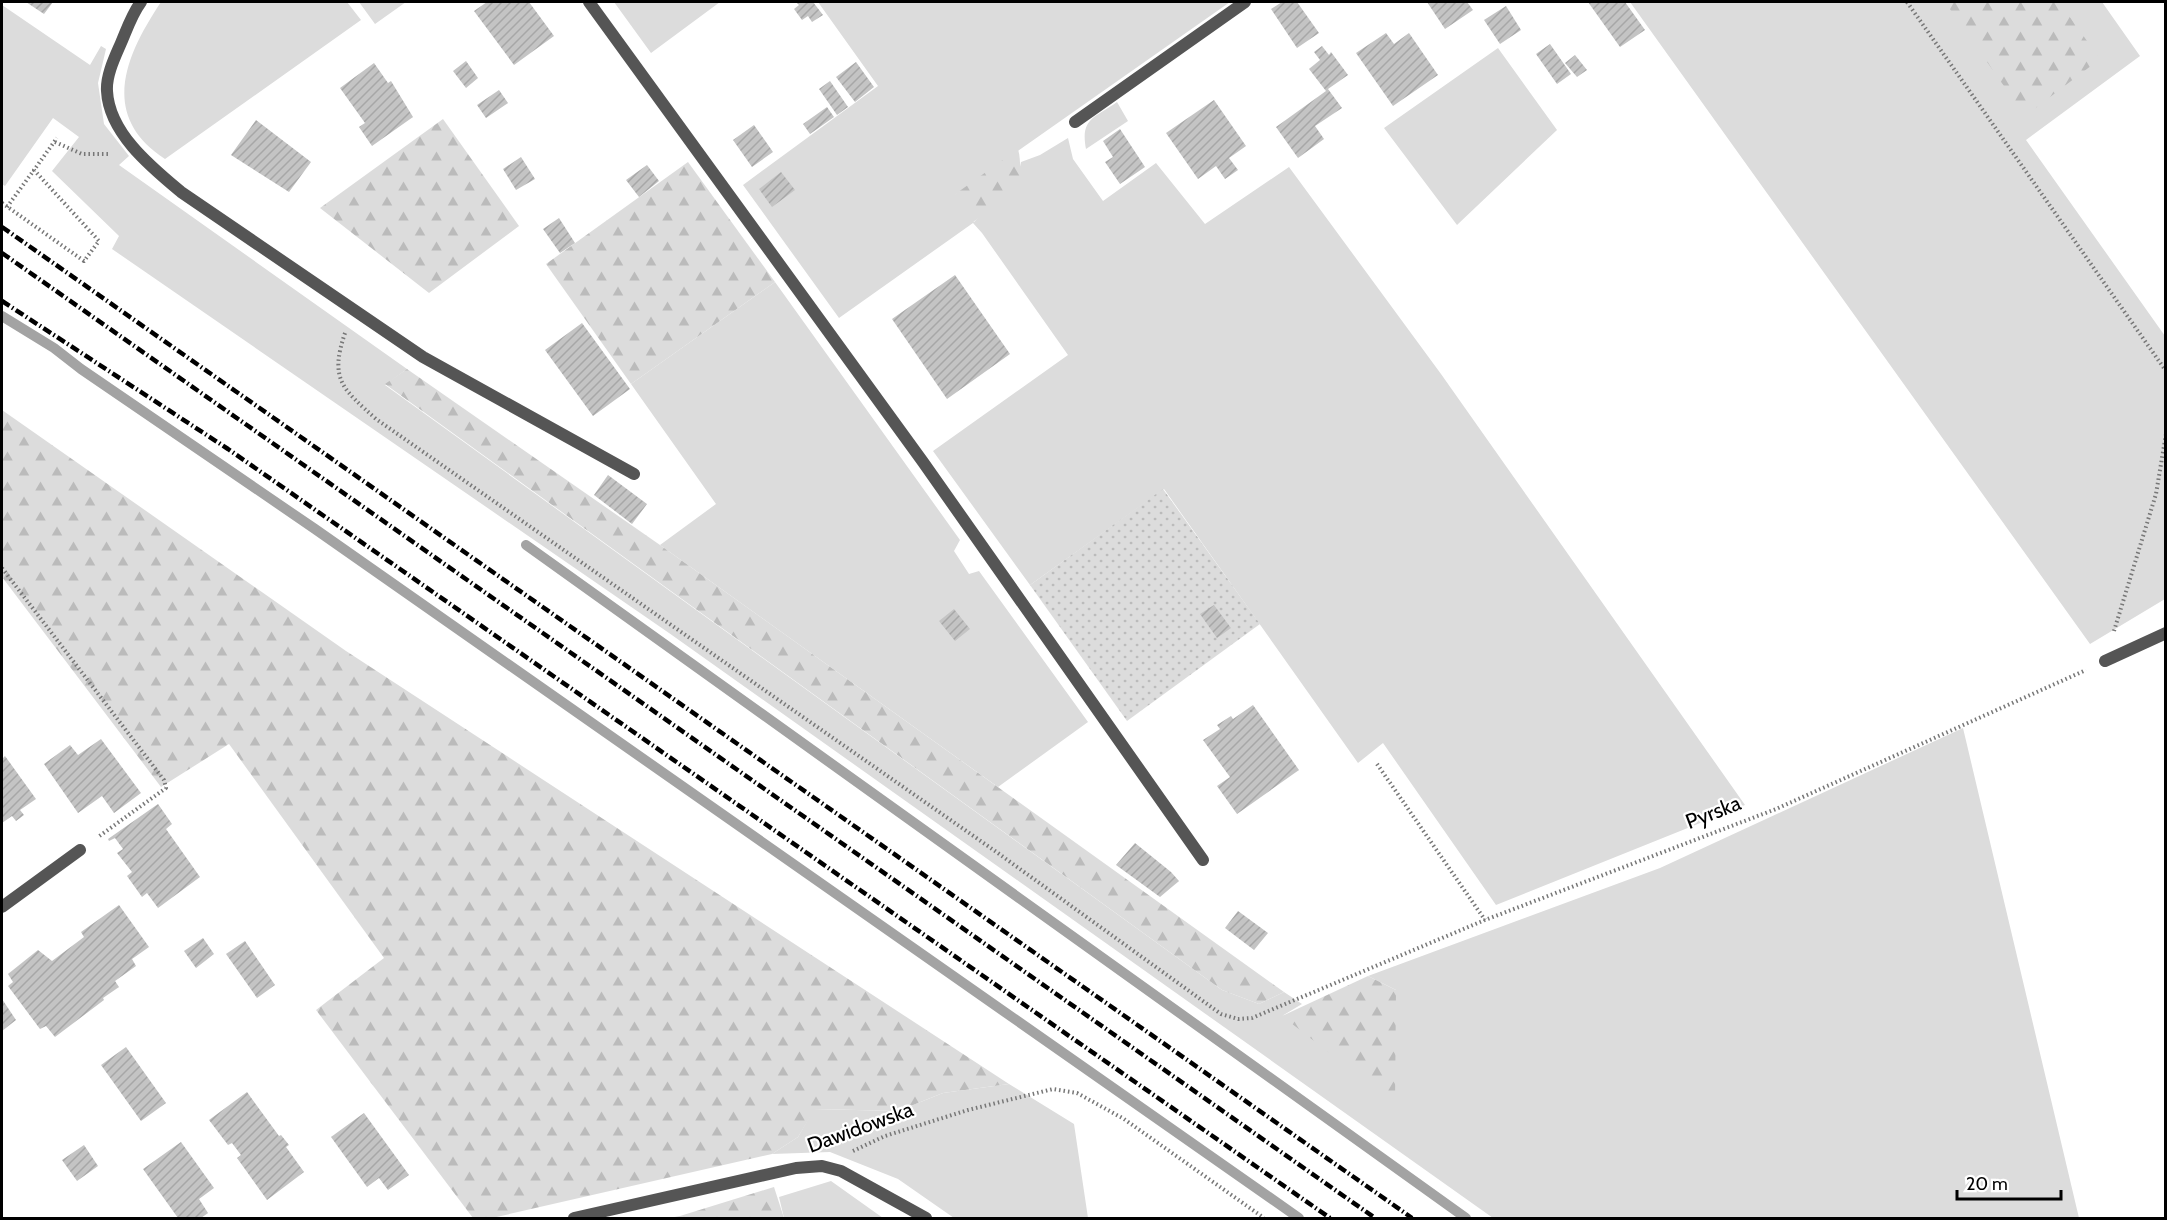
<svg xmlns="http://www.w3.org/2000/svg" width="2167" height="1220" viewBox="0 0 2167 1220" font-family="Cabin,sans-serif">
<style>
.grass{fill:#dcdcdc}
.forest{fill:url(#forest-firs)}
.garden{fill:url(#garden-dots)}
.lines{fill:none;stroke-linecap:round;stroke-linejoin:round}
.stream{stroke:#a3a3a3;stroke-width:10}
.building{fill:url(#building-hatch)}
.path{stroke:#777;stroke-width:4;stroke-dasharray:1.5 3;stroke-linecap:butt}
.service{stroke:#555;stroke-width:12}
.minor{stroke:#555;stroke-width:12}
.rail{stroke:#000;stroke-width:4.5;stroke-dasharray:9 3 1.5 3;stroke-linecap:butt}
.labels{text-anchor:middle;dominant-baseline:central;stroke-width:4.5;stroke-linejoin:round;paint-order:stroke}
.street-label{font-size:21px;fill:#000;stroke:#fff}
</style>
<defs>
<pattern id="forest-firs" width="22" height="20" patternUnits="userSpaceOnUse" patternTransform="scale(1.5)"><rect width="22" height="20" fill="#dcdcdc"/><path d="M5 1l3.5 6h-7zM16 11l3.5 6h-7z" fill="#bbb"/></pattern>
<pattern id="garden-dots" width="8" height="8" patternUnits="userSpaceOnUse" patternTransform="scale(1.5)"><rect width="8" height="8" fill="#dcdcdc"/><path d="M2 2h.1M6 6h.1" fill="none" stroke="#bbb" stroke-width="1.8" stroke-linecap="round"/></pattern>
<pattern id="building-hatch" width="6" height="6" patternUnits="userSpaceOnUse" patternTransform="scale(1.5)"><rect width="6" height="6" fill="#c4c4c4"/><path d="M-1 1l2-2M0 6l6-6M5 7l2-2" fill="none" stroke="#a7a7a7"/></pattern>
</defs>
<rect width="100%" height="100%" fill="#fff"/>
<path class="grass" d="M161 2H347L361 20 165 159C99 116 125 56 161 2Z
M359 2H406L375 24Z
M614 2H720L651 53Z
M818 2H1230L955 195 974 222 1018 176 1021 162 1040 155 1068 138 1073 159 1103 201 1156 163 1205 224 1289 167 1441 374 1745 805 1496 905 1383 743 1358 763 1164 489 1030 585 933 451 1068 355 982 233 973 223 839 318 743 185 878 86Z
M1630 2H2102L2140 56 2026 140 2165 336V599L2090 644Z
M2 5 90 65 101 46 106 49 98 83 104 124 129 156 119 165 407 369 385 385 1222 990 1259 1004 1284 992 1302 1004 1282 1016 1396 990 1368 976 1660 868 1963 728 2079 1218H1493L669 633 112 249 119 236 52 171 79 137 53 118 5 186 2 184Z
M1498 48 1557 130 1457 225 1384 128Z
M1117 102 1128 121 1086 149C1080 118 1095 118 1117 102Z
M775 282 960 540 954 551 969 574 979 571 1088 722 998 787 660 545 716 504 631 384Z
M1009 1084 1074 1124 1088 1218H954L898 1179 830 1152 772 1154 798 1137 814 1109 898 1111 943 1093Z
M831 1181 883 1218H784L779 1197Z"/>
<path class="forest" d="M1945 2H2059L2100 59 2025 116Z
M443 119 519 226 429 293 320 208Z
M1018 149C1022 163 1018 174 1024 187L973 222 954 195Z
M688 162 775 282 631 384 546 264Z
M407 369 660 545 1284 992 1259 1004 1222 990 385 384Z
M2 410 346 651 1009 1084 943 1093 898 1111 815 1109 798 1137 772 1154 492 1218H473L316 1010 384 958 229 744 161 787 2 577Z
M1368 976 1396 990 1395 1104 1282 1016Z
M774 1187 784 1218H669L680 1216Z"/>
<path class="garden" d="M1163 489 1260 624 1127 721 1030 585Z"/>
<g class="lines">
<path class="stream" d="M2 316 54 348 81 369 315 529 1299 1218
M526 545 1466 1218"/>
</g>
<path class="building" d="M26 2H53L44 14Z
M487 2H529L554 36 514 65 474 11Z
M796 2H813L823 15 812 22 808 16 802 20 794 9 799 5Z
M1282 2H1297L1319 33 1297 48 1271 9Z
M1427 2H1467L1473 10 1445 29Z
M1588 2H1625L1645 30 1620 47Z
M1506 6 1521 30 1500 44 1484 20Z
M1386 33 1394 44 1409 33 1438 75 1393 106 1356 53Z
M1550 44 1571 74 1557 84 1536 54Z
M1322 46 1329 55 1331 52 1348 75 1328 89 1342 108 1315 126 1324 139 1298 158 1276 127 1326 91 1309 69 1320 60 1314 52Z
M1575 55 1587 70 1577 77 1565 63Z
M466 61 478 78 466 88 453 71Z
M856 62 874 87 855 102 836 77Z
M374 63 388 83 391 81 413 117 372 146 359 127 365 123 340 88Z
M830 81 848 107 837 115 819 89Z
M499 90 508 103 486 118 477 105Z
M1214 100 1246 146 1229 158 1238 170 1225 179 1216 166 1198 179 1166 133Z
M827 107 834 117 810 134 803 124Z
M256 120 311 162 289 192 231 155Z
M754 125 773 152 752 167 733 140Z
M1120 129 1145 167 1120 184 1105 162 1113 157 1103 141Z
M521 157 535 179 516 190 503 169Z
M647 165 659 181 639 197 626 180Z
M781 172 795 190 772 207 759 189Z
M559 218 575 243 560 253 543 229Z
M955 275 1010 354 947 399 892 319Z
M582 323 630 389 593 416 545 350Z
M608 475 647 504 632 524 594 495Z
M1214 605 1231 628 1217 638 1200 614Z
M954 609 970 629 955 641 939 621Z
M1253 705 1299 770 1237 814 1217 786 1230 777 1203 740 1220 729 1217 725 1231 716 1233 719Z
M101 739 141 793 114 813 102 796 78 813 44 764 70 745 78 755Z
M5 756 36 799 20 810 24 815 16 821 12 816 2 823V759Z
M158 804 172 824 166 829 200 877 158 908 147 893 142 897 127 876 132 872 117 853 123 849 115 838 109 841 108 839Z
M1135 843 1171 872 1179 881 1160 897 1116 865Z
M119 905 149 947 132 959 136 966 115 981 119 987 103 998 104 1000 55 1037 46 1026 40 1029 8 986 13 982 8 974 38 950 52 961 84 937 81 932Z
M1238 911 1268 933 1254 950 1225 928Z
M203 938 214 954 196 968 184 951Z
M245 941 275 985 257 998 226 954Z
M2 999 16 1020 2 1031Z
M126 1047 166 1103 141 1121 101 1065Z
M247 1092 279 1136 281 1135 289 1145 286 1147 304 1172 267 1200 237 1158 241 1155 232 1143 228 1145 209 1120Z
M364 1113 409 1175 388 1190 379 1178 367 1187 331 1137Z
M181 1142 214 1188 199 1199 208 1213 201 1218H178L143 1169Z
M84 1145 98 1166 77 1181 62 1160Z"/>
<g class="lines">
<path class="path" d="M1907 2 2166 371
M55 142 82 154H108
M2 203 84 261 99 241 34 170 57 138
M7 207 34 170
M345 333C329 380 343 389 376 419L995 851 1221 1014 1238 1019 1252 1018 1485 920 1776 809 2086 670
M2 568 164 780 166 788 98 837
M2114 631 2156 494 2166 434
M1377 764 1485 920
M853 1151 885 1136 968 1110 1053 1089 1077 1093 1124 1119 1264 1218"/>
<path class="service" d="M141 2C132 14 127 29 121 43 115 57 106 75 107 91 109 133 151 167 181 192L423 357 634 474
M589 2 923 462 1203 860
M2105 661 2166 633"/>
<path class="minor" d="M1075 122 1245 2
M2 907 80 850
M574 1218 796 1168 822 1166 841 1171 926 1218"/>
<path class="rail" d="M2 227 1412 1218
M2 253 1375 1218
M2 301 228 449 1330 1218"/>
</g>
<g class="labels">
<g class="street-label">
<text transform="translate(1713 812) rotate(-21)">Pyrska</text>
<text transform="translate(860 1127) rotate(-20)">Dawidowska</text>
</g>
</g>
<rect width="2167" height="1220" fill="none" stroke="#000000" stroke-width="6"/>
<path d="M1957 1190v9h104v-9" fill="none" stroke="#000000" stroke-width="3"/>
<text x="1966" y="1190" font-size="18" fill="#000000" stroke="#ffffff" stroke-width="4.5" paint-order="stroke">20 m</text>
</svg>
